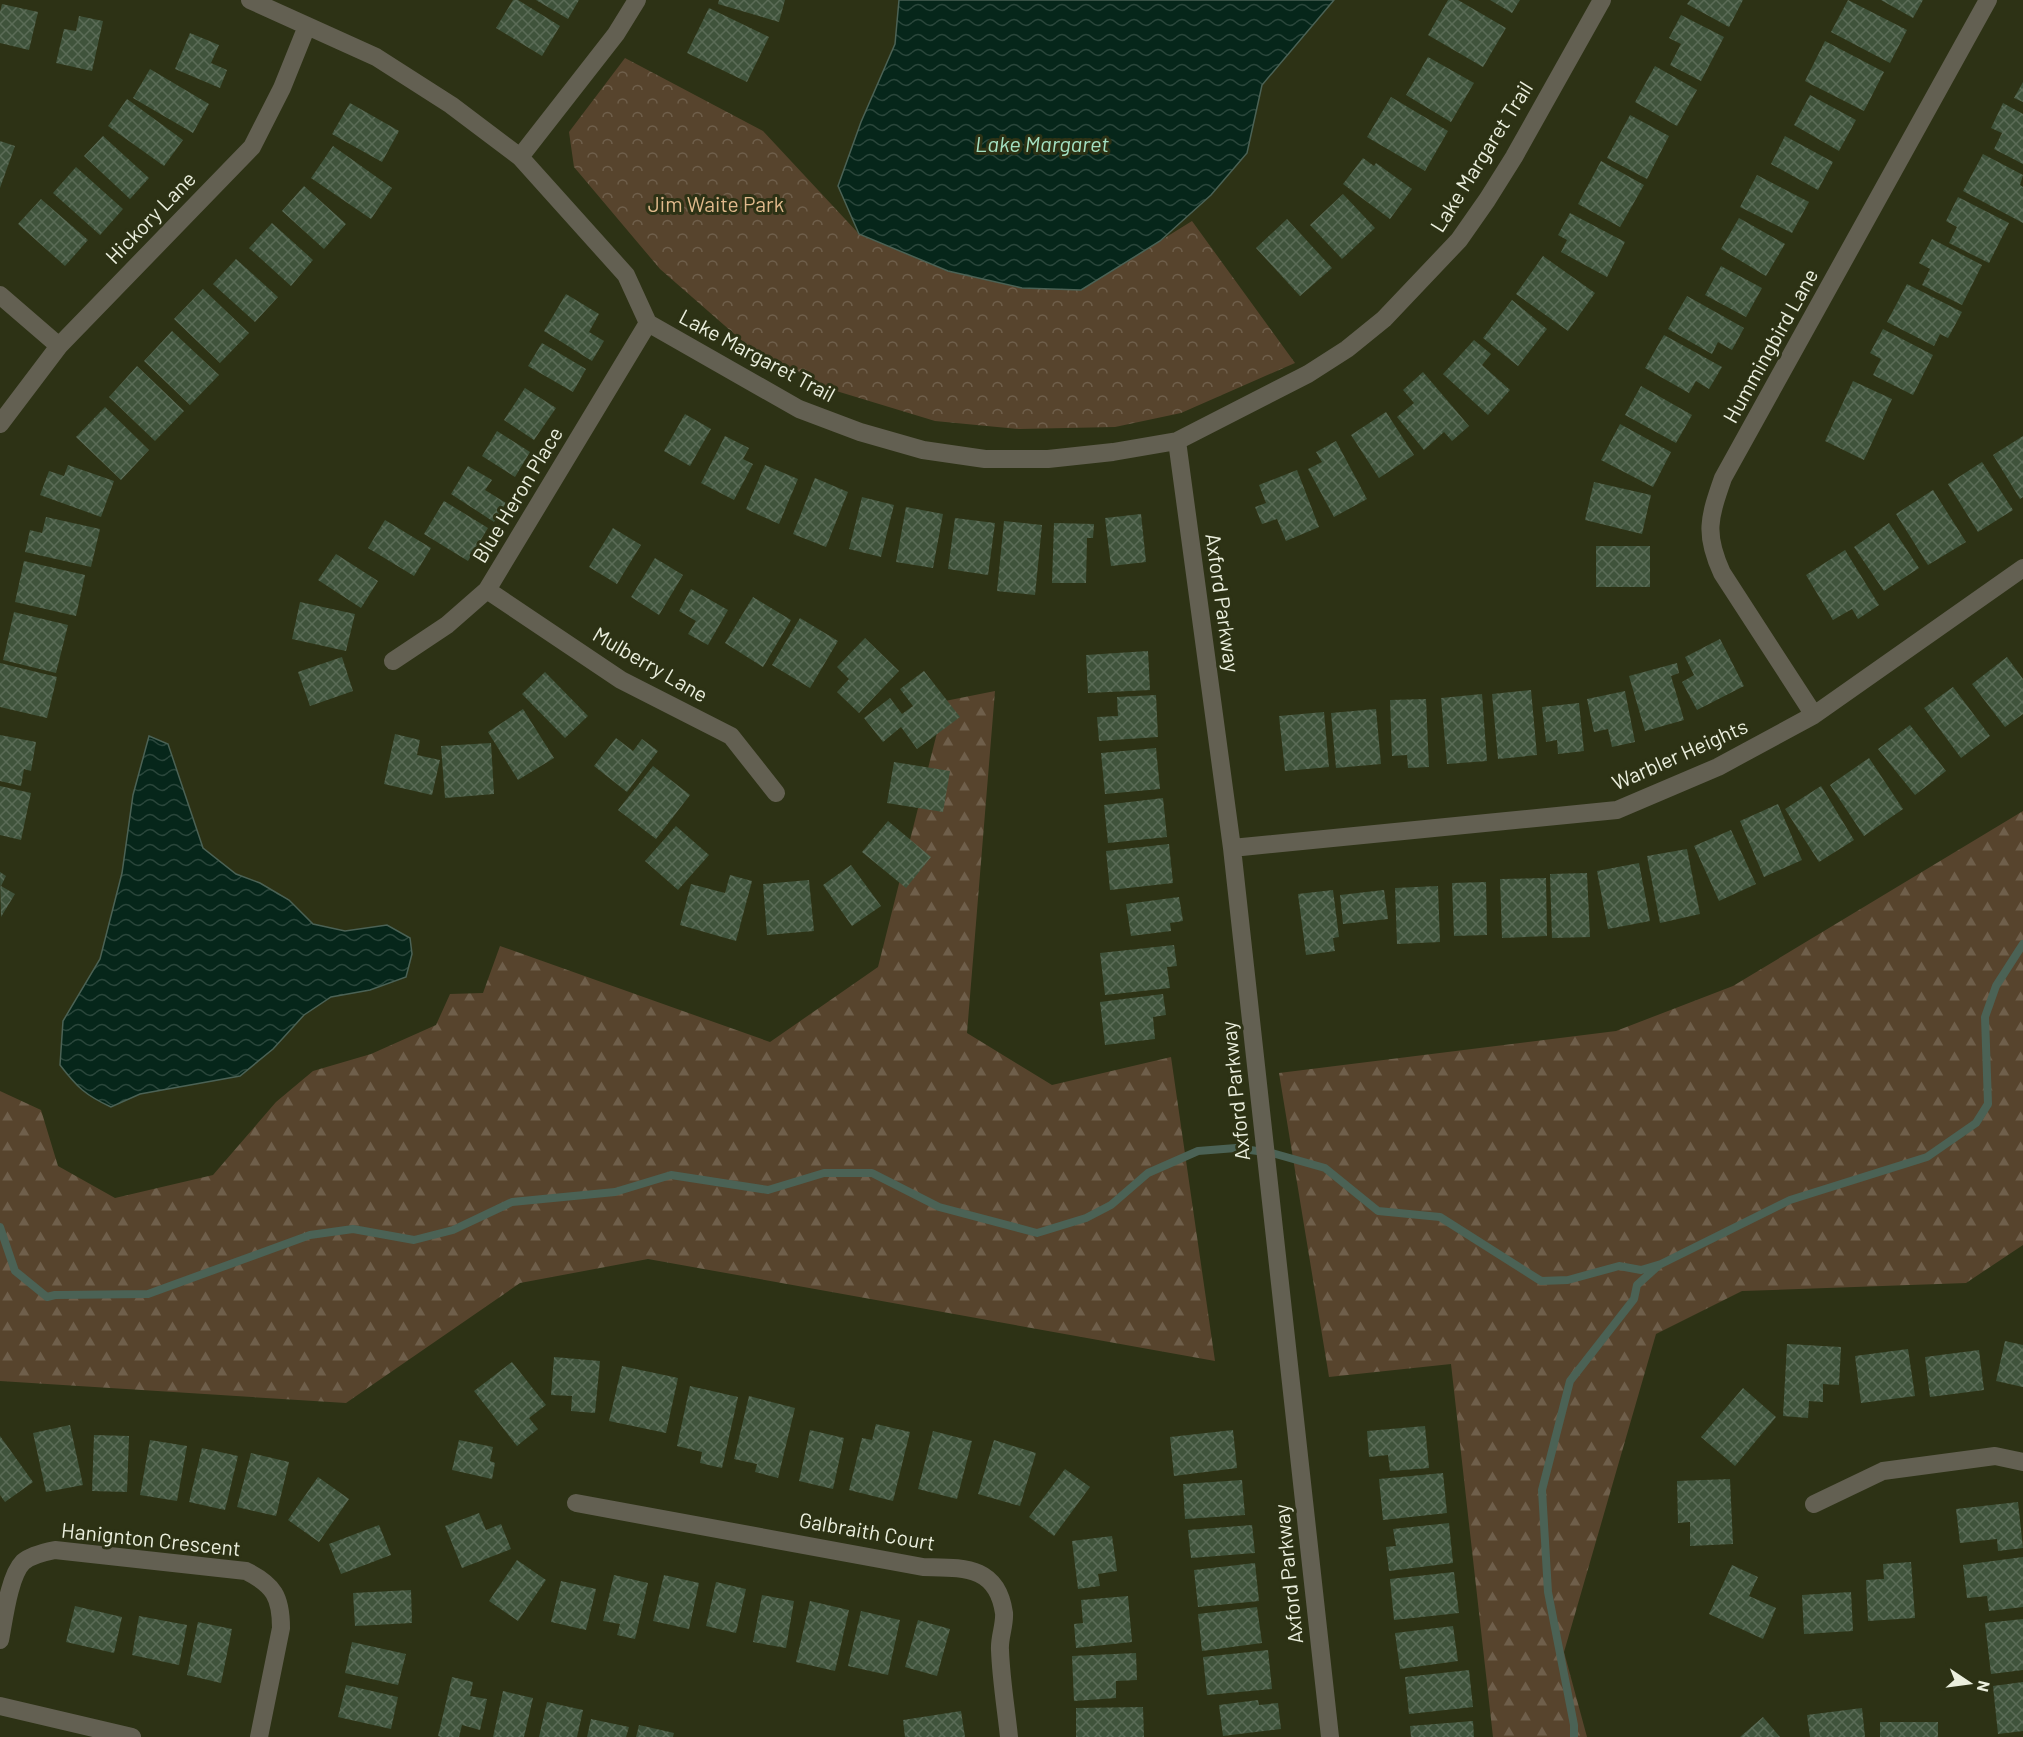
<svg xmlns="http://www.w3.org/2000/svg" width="2023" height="1737" font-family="Barlow,sans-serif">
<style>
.forest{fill:url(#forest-firs)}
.park{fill:url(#park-crowns)}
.water{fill:url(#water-waves);stroke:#4b6255;stroke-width:1.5}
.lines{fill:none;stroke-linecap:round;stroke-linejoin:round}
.stream{stroke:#4b6255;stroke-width:8}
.building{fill:url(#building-cross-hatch)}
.minor{stroke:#636052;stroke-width:18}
.labels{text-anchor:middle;stroke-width:6;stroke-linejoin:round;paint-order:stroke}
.street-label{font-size:21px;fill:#ebefde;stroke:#2d3215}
.park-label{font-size:21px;fill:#e0b98c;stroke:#2d3215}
.water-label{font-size:22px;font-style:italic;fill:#a4e1c3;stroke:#2d3215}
</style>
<defs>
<pattern id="forest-firs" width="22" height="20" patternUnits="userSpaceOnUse" patternTransform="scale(1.5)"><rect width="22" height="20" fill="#57442d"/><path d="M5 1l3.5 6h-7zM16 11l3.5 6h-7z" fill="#6f5f4b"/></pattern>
<pattern id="park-crowns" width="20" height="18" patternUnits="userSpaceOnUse" patternTransform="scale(1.5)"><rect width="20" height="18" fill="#57442d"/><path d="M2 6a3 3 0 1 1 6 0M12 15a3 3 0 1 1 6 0" fill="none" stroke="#6f5f4b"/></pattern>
<pattern id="water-waves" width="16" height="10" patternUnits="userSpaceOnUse" patternTransform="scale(1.5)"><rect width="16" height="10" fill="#06261a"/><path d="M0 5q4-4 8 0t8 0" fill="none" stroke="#2a463b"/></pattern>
<pattern id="building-cross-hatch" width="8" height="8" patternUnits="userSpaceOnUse" patternTransform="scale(1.5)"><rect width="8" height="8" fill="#3f533b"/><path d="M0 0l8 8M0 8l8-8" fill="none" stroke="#5b6c57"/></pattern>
</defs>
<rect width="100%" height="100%" fill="#2d3215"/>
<!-- forest -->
<path class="forest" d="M995,691l-28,342 85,52 119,-28 44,304 -567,-102 -128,24 -174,120 -346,-22v-290l41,19 17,56 57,32 98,-23 63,-73 37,-31 58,-17 65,-29 14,-31 33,-1 17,-47 270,96 108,-75 67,-266z
M2023,811v434l-57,38 -224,8 -86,43 -92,318 23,85h-94l-42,-373 -122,13 -50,-304 337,-42 117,-45z"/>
<!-- park -->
<path class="park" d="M625,58l138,73 96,103 222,56 111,-69 103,142 -114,50 -66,14 -96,2 -84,-8 -102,-31 -85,-44 -88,-77 -86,-102 -5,-35z"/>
<!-- water -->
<path class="water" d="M899,0h435l-72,85 -15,68 -36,42 -51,46 -79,49 -59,-2 -74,-17 -89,-37 -21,-48 23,-64 34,-78z
M149,736l19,8 35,104 33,26 24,9 29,17 24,24 32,7 42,-6 23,13 2,16 -6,23 -36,13 -39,7 -27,18 -31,34 -33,27 -100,18 -29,13c-26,-12 -34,-20 -51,-42l3,-44 37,-62 22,-86 11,-78z"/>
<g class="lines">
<!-- stream -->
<path class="stream" d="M0,1227l15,44 32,26 8,-2 93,-1 162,-59 43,-6 61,11 39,-10 59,-28 103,-10 56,-17 97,15 56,-17h48l67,34 98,26 49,-15 25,-13 37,-32 50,-22 38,-3 36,5 53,15 53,43 62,6 101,64 27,-1 51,-14 22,4 20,-6 129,-64 137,-43 49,-34 12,-19 -3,-87 11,-31 27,-42
M1574,1737v-12l-26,-133 -6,-102 28,-109 64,-82 3,-14 21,-19"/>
</g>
<!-- building -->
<path class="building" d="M513,0h5l42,26 -18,30 -46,-28z
M536,0h43l-11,19z
M719,0h66l-6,22 -61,-18z
M1448,0h10l48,28 -23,39 -55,-32z
M1490,0h30l-8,13z
M1690,0h53l-14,27 -42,-23z
M1848,0l59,30 -17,33 -59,-31z
M1881,0h42l-10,18z
M2,4l36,8 -9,38 -29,-7v-31z
M709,8l60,29 -22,45 -60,-29z
M1681,15l43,22 -23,44 -31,-16 11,-21 -12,-6z
M79,16l24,5 -11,50 -36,-8 8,-34 12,2z
M190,33l29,12 -8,18 16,7 -7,18 -45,-19z
M1825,41l59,31 -20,39 -59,-30z
M1428,57l46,26 -23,39 -45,-27z
M1655,66l42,24 -20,36 -42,-24z
M150,69l59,35 -16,29 -60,-35z
M2023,82v20l-9,-4z
M1810,95l46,25 -17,31 -45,-26z
M1391,97l57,34 -23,40 -58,-34z
M127,99l56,41 -19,26 -56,-40z
M350,103l49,28 -17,31 -50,-28z
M2003,103l20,11v50l-29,-15 8,-16 -11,-5z
M1630,115l39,21 -22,43 -40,-21z
M103,136l46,42 -19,21 -46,-43z
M1785,136l48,26 -15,28 -47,-26z
M0,141l15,5 -15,42z
M333,146l59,42 -21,31 -60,-41z
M1983,154l40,21 -3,10 3,2v36l-60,-32z
M1363,158l11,8 2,-3 36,26 -22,30 -47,-35z
M1601,161l43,24 -24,42 -42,-23z
M76,167l47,42 -23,26 -47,-42z
M1757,175l52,27 -17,31 -52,-26z
M304,186l42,38 -22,25 -42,-38z
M1343,194l32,34 -33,31 -32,-34z
M1958,197l51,26 -20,40 -40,-20 8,-16 -11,-6z
M41,199l47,41 -23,26 -47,-42z
M1570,213l55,29 -18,35 -46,-25 6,-12 -9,-5z
M1739,218l46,26 -19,32 -45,-27z
M1287,219l45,49 -32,28 -44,-48z
M272,223l41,37 -22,26 -42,-38z
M1932,239l50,26 -20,40 -40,-20 8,-16 -11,-6z
M1543,256l52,37 -27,38 -52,-37z
M236,259l42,38 -23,25 -42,-38z
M1721,266l41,22 -16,29 -41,-22z
M1907,284l55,28 -14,26 -8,-4 -6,12 -47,-24z
M203,289l46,44 -29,30 -46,-44z
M566,294l33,20 -10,18 15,9 -12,20 -48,-30z
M1687,296l57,32 -12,22 -14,-8 -6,12 -44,-25z
M1512,300l35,29 -29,37 -35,-28z
M1883,329l50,26 -20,40 -40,-20 8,-16 -11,-6z
M172,331l47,44 -29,30 -46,-44z
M1664,335l58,32 -13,22 -13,-8 -7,12 -44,-25z
M1474,340l17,14 -9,11 28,25 -22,25 -45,-41z
M542,343l44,26 -13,23 -45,-26z
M137,366l47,45 -29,30 -46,-44z
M1423,372l46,54 -17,15 -8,-9 -20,18 -27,-33 17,-14 -11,-13z
M1853,381l39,18 -28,61 -39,-19z
M1641,386l51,29 -16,28 -51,-28z
M525,388l31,20 -22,32 -30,-20z
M105,407l44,43 -28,30 -45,-43z
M1386,412l28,43 -35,23 -28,-43z
M685,414l26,15 -21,37 -26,-15z
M1620,424l51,28 -18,35 -52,-27z
M497,431l33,21 -15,25 -33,-21z
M725,436l24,12 -6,11 10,5 -19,36 -33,-17z
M2023,436v61l-3,2 -27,-44z
M1336,441l31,58 -33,18 -26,-48 14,-7 -6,-10z
M1982,462l31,48 -35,22 -30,-48z
M68,465l46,16 -13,36 -61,-22 9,-24 15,5z
M765,465l33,14 -19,45 -33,-15z
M468,466l24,14 -7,10 21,13 -12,19 -43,-28z
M1297,470l22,57 -33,14 -9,-22 -15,5 -7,-17 11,-4 -7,-18z
M815,478l33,14 -22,55 -33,-13z
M1594,482l57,13 -9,39 -57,-14z
M1933,490l33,52 -38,23 -32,-51z
M862,497l32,8 -13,52 -32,-8z
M444,501l44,27 -20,33 -44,-27z
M906,507l37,7 -10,54 -37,-6z
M1141,514l5,48 -35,4 -6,-48z
M46,517l54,12 -9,38 -66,-15 5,-22 12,3z
M955,518l40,5 -7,52 -40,-6z
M385,520l46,28 -17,28 -46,-28z
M1004,521l38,4 -7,70 -38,-4z
M1054,523l40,1 -1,14h-6l-1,45h-34z
M1889,523l30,45 -35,23 -30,-44z
M613,528l28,17 -24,39 -28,-17z
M1596,546h54v41h-54z
M1845,550l34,55 -21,14 -6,-10 -19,11 -27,-45z
M336,554l42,27 -17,27 -43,-28z
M655,558l28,17 -24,40 -28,-18z
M24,561l61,14 -9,41 -61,-14z
M691,589l37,21 -20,35 -20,-11 8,-13 -17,-10z
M753,597l38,23 -28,47 -38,-24z
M300,602l55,12 -9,37 -54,-12z
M14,612l54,13 -12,48 -53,-13z
M800,618l38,23 -28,47 -38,-23z
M865,638l34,33 -40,42 -22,-21 12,-13 -12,-12z
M1720,639l24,47 -47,24 -15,-28 12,-7 -9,-18z
M1148,651l2,39 -62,3 -2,-38z
M342,657l11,34 -43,15 -12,-34z
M2007,657l16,22v35l-18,13 -33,-43z
M0,663l57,14 -10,41 -47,-11z
M1677,663l2,10 -8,3 13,44 -39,11 -16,-55z
M924,671l36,46 -43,32 -16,-22 -18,15 -19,-24 26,-20 12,16 11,-8 -13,-17z
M545,672l43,44 -23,22 -43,-44z
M1953,687l37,49 -29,22 -37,-50z
M1531,690l6,65 -39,4 -6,-65z
M1625,691l10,51 -23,5 -4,-18 -14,3 -7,-33z
M1482,694l5,67 -40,3 -6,-66z
M1156,695l2,42 -59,4 -2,-24 21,-1 -1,-19z
M1426,699l3,68 -21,1 -1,-13 -15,1 -2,-56z
M1579,703l5,48 -26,3 -1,-14 -11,2 -4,-35z
M523,709l31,49 -36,22 -30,-48z
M1376,709l5,55 -45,4 -5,-55z
M1324,712l5,55 -44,4 -6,-55z
M1910,725l36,46 -31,24 -37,-46z
M395,734l25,6 -3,15 23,5 -8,35 -48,-11z
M0,735l36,7 -5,29 -7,-2 -3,17 -21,-5z
M616,738l17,13 9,-12 16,12 -31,41 -33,-26z
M491,743l3,51 -49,4 -4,-52z
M1156,748l4,41 -55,5 -4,-41z
M1869,758l34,51 -39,27 -34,-51z
M894,762l56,9 -7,41 -56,-9z
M653,766l37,29 -34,44 -38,-29z
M0,786l31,7 -10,47 -21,-5z
M1821,786l33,54 -35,22 -34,-53z
M1163,798l4,39 -59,6 -4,-38z
M1778,804l24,56 -38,17 -24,-56z
M888,821l43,36 -25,31 -44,-36z
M676,826l33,29 -31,35 -33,-29z
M1731,830l25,54 -37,17 -25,-55z
M1169,844l4,39 -63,7 -4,-39z
M1687,849l13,65 -40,9 -13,-67z
M1639,863l11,58 -42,8 -11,-58z
M851,865l30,41 -29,20 -29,-41z
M0,872l6,4 -5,10 14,8 -14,23z
M1587,873l3,64 -38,1 -2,-64z
M730,875l22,6 -16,60 -56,-16 11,-41 34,9z
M1546,878l1,58 -45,2 -2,-59z
M809,880l5,51 -47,4 -4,-51z
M1486,882l1,53 -33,1 -2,-53z
M1438,886l2,56 -43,2 -2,-56z
M1333,890l6,47 -6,1 2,13 -29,4 -8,-61z
M1384,890l4,29 -45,5 -3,-29z
M1179,897l4,24 -13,2 1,8 -40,5 -5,-32z
M1174,945l3,21 -10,1 3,21 -65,7 -5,-42z
M1163,994l3,21 -13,2 2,22 -50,6 -5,-43z
M2005,1341l18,4v42l-27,-6z
M1787,1344l54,3 -2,38 -16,-1v18l-14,-1 -1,17 -25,-2z
M1908,1349l7,47 -54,7 -6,-47z
M1979,1350l5,40 -54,7 -5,-40z
M554,1357l46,4 -5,52 -24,-2 1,-15 -21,-1z
M512,1362l34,43 -17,13 9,11 -21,17 -43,-55z
M622,1366l56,12 -12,55 -57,-12z
M690,1386l48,11 -16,71 -22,-5 2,-11 -25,-6z
M1743,1388l33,29 -41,49 -34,-29z
M749,1396l46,12 -17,70 -23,-6 2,-8 -23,-5z
M876,1424l34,8 -17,69 -44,-11 13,-52 10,2z
M70,1425l13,60 -37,7 -13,-59z
M1425,1426l4,42 -39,3 -2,-16 -19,2 -2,-26z
M810,1430l34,8 -11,51 -34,-8z
M1233,1430l4,38 -63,8 -4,-39z
M933,1431l39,10 -15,58 -39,-10z
M94,1435l35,1 -2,56 -35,-1z
M0,1436l33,46 -28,20 -5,-7z
M150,1440l37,6 -10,55 -37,-6z
M459,1440l34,7 -3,14 5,2 -3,16 -40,-9z
M994,1440l42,13 -16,53 -42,-12z
M202,1448l36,8 -13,54 -36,-8z
M251,1453l38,9 -13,54 -39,-9z
M1065,1469l25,18 -36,49 -25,-19z
M1443,1473l4,40 -64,7 -4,-41z
M318,1477l31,22 -30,43 -31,-22z
M1730,1479l3,65 -43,2v-24l-12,1 -1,-42z
M1242,1480l3,35 -60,4 -2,-35z
M2018,1502l5,46 -25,3 -1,-12 -37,4 -4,-34z
M479,1513l7,17 15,-6 10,25 -49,19 -17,-42z
M1449,1523l4,40 -64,8 -3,-24 10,-1 -3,-17z
M379,1525l12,30 -50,19 -12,-30z
M1252,1525l3,28 -64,5 -3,-28z
M1112,1536l5,35 -19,3 2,12 -22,3 -6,-48z
M2023,1557v50l-34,4 -2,-15 -20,2 -4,-33z
M517,1560l29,20 -28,41 -29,-20z
M1911,1562l4,56 -47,3 -2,-41 18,-1 -1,-15z
M1255,1563l4,38 -61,6 -4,-37z
M1732,1565l26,12 -9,19 27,12 -13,31 -54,-25z
M1454,1572l5,41 -65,7 -4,-41z
M614,1575l34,8 -13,56 -18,-4 3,-11 -17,-3z
M664,1575l35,8 -10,46 -36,-8z
M561,1581l35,8 -10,41 -35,-8z
M716,1582l30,7 -10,44 -30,-7z
M411,1590l1,33 -57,3 -2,-33z
M1851,1592l2,39 -49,3 -2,-39z
M762,1595l32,6 -8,47 -33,-6z
M1128,1596l4,46 -56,6 -2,-24 9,-1 -2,-23z
M810,1601l39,9 -14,61 -39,-9z
M75,1606l47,11 -8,36 -48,-11z
M1257,1607l5,36 -60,8 -4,-37z
M861,1611l39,9 -12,55 -40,-9z
M139,1616l48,9 -8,40 -47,-10z
M2023,1619v51l-32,4 -6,-51z
M918,1620l32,9 -13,47 -32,-9z
M198,1622l34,7 -11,54 -34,-8z
M1453,1626l5,35 -58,8 -5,-36z
M352,1642l54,12 -8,31 -53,-12z
M1268,1650l4,39 -65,6 -4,-38z
M1136,1653l1,27 -21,1v17l-42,3 -2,-45z
M1469,1670l4,37 -64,7 -4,-37z
M452,1677l21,5 -3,14 17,3 -7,31 -18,-5 -3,12h-18l-3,-1z
M2023,1682v49l-25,3 -5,-48z
M346,1685l52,12 -7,32 -53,-12z
M503,1691l30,7 -9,39h-31z
M1258,1700l1,5 19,-2 3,26 -58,7 -4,-31z
M547,1702l36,8 -6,27h-38z
M1143,1707l1,30h-68v-29z
M1862,1708l3,29h-55l-3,-22z
M961,1711l4,26h-60l-2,-17z
M1763,1717l17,20h-40z
M591,1719l38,8 -3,10h-39z
M1473,1721l1,16h-63l-1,-11z
M1880,1722h58v15h-58z
M639,1725l35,8 -1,4h-37z"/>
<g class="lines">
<!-- minor -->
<path class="minor" d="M250,0l126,57 75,48 69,52 106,118 22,48 151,86 61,23 63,18 62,9h63l65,-7 64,-11 131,-67 39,-25 37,-30 75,-79 28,-40 27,-43 88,-157
M520,157l96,-123 21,-34
M0,295l59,51
M0,424l59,-78 193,-199 30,-59 25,-62
M1177,441l55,407 98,889
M487,590l134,90 110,56 45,57
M393,661l54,-36 40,-35 161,-267
M1814,715l-92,-142c-18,-39 -13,-55 1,-95l265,-478
M1232,848l385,-38 101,-43 96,-52 209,-147
M576,1503l347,64c38,1 74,-3 81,46 1,12 -5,25 -4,37 1,29 6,58 9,87
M1814,1504l69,-33 112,-15 28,6
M0,1640c4,-20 9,-64 23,-78 8,-7 22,-10 32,-12l191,21c28,14 35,26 35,57l-22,109
M0,1706l132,31"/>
</g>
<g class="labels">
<!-- street labels -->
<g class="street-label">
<text transform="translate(1482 157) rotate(-58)" y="7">Lake Margaret Trail</text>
<text transform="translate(151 218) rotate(-46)" y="7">Hickory Lane</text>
<text transform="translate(1771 346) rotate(-61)" y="7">Hummingbird Lane</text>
<text transform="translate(757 356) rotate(28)" y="7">Lake Margaret Trail</text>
<text transform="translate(518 495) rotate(-59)" y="7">Blue Heron Place</text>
<text transform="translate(1222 603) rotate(82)" y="7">Axford Parkway</text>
<text transform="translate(650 665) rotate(30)" y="7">Mulberry Lane</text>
<text transform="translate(1680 755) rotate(-24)" y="7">Warbler Heights</text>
<text transform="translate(1236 1091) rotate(-96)" y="7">Axford Parkway</text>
<text transform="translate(867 1532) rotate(10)" y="7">Galbraith Court</text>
<text transform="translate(151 1540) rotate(6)" y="7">Hanignton Crescent</text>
<text transform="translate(1289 1574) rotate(-96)" y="7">Axford Parkway</text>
</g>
<!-- park labels -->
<g class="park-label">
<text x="716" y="212">Jim Waite Park</text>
</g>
<!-- water labels -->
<g class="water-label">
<text x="1042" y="152">Lake Margaret</text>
</g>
</g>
<!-- north arrow -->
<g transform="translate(1969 1683) rotate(103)" stroke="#2d3215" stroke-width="4.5" paint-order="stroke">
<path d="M0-4.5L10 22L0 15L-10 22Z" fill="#ebefde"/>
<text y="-9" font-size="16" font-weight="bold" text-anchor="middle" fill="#ebefde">N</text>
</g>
</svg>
